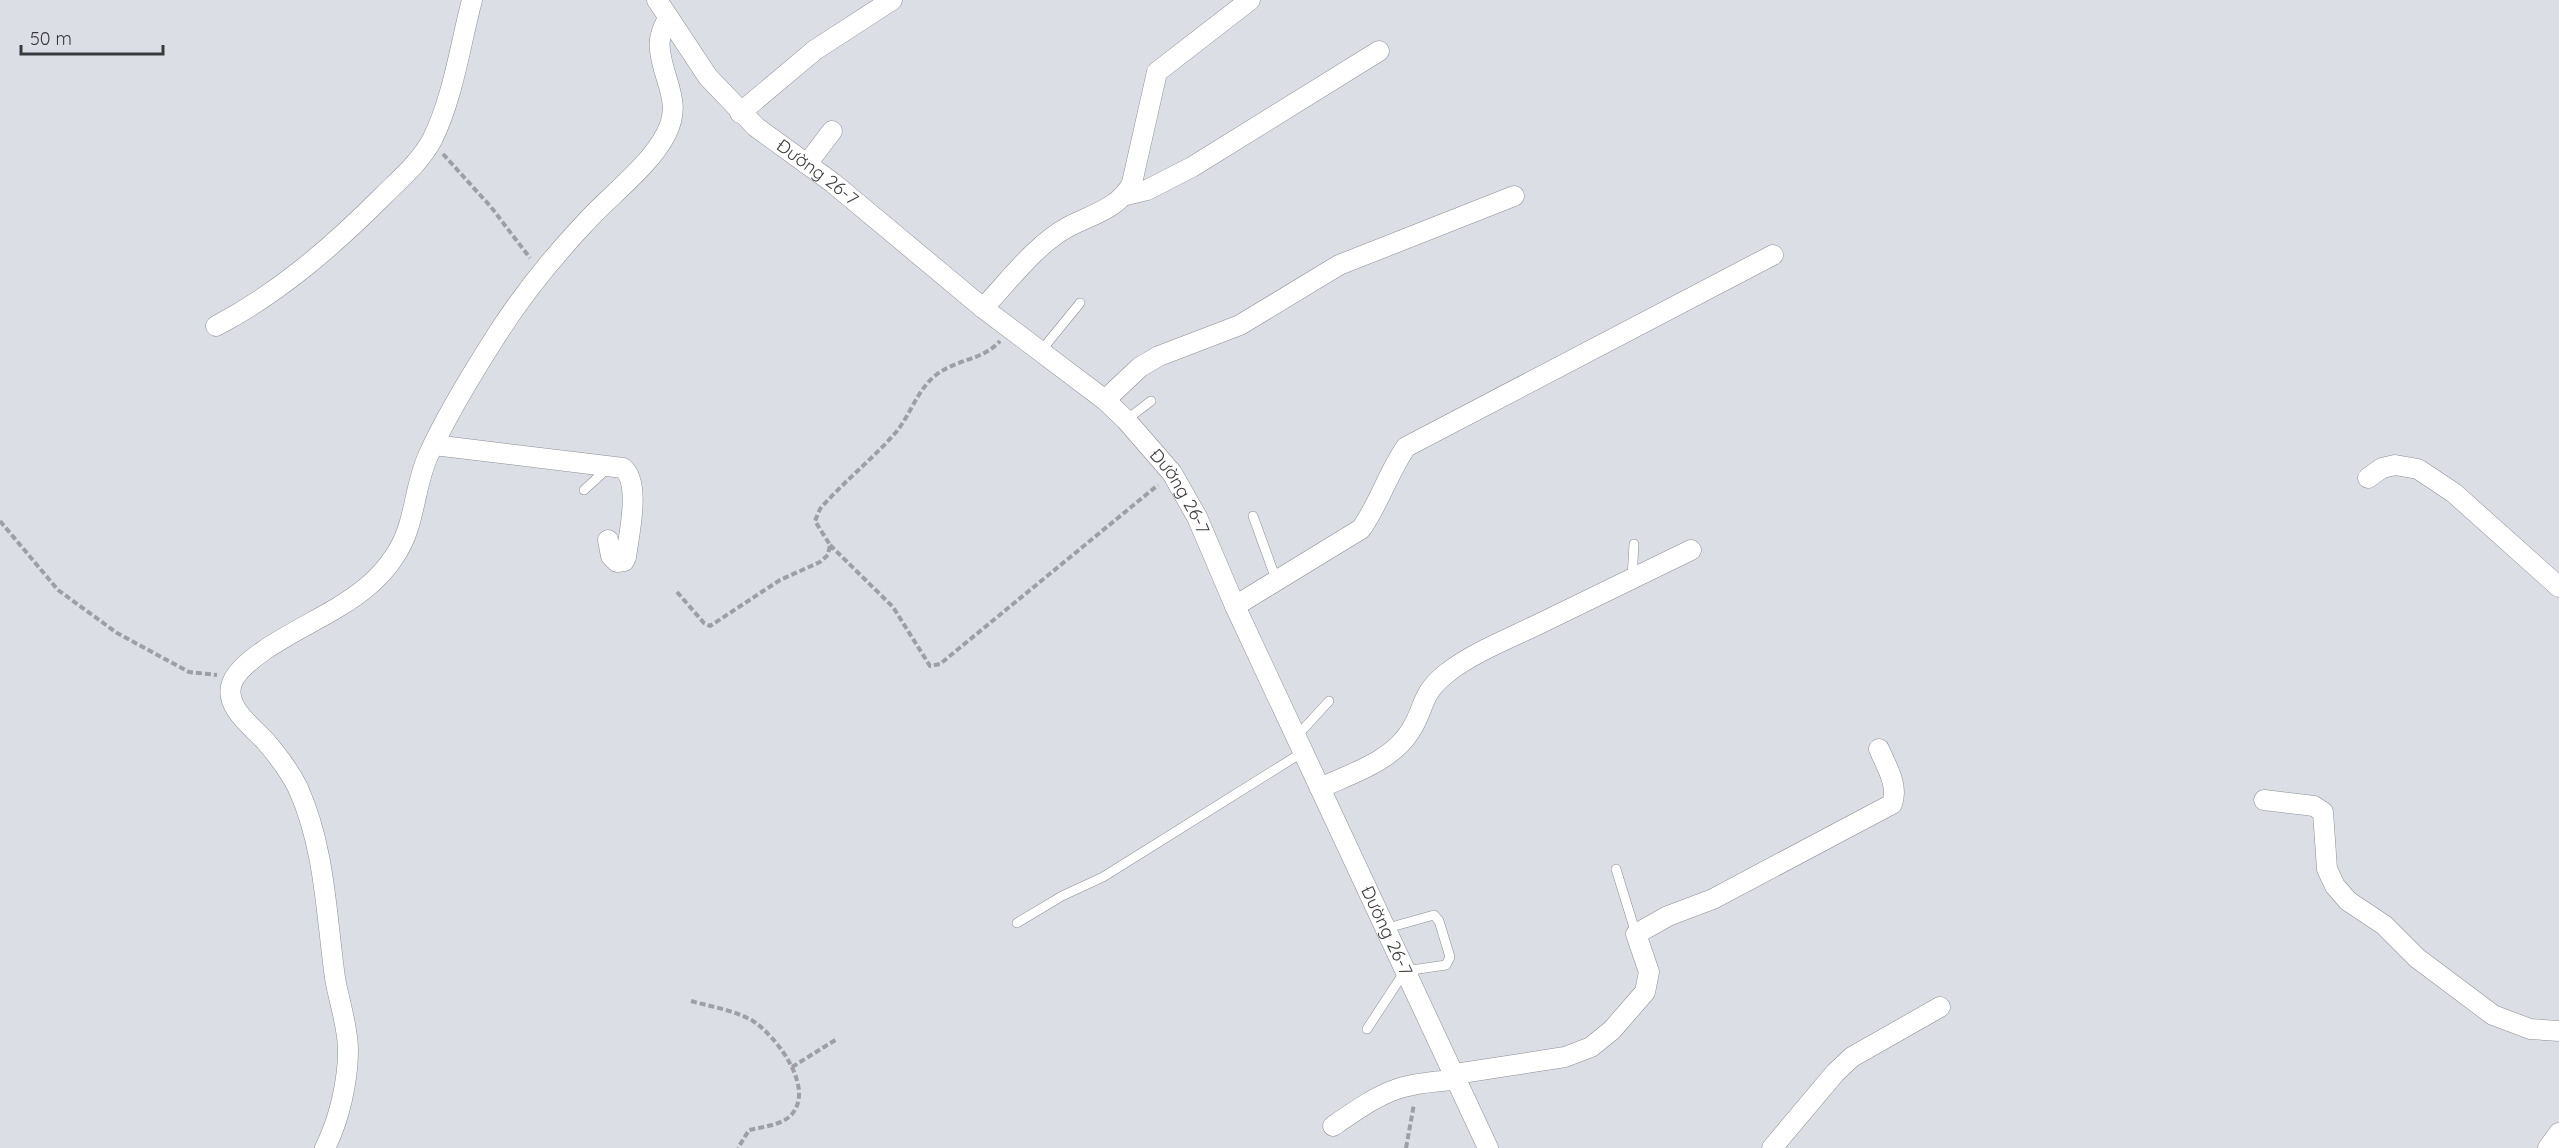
<svg xmlns="http://www.w3.org/2000/svg" width="2559" height="1148" font-family="Quicksand,sans-serif">
<style>
.lines{fill:none;stroke-linecap:round;stroke-linejoin:round}
.lane-casing{stroke:#8c8e95;stroke-width:10}
.street-casing{stroke:#8c8e95;stroke-width:21}
.path{stroke:#9d9fa5;stroke-width:4;stroke-dasharray:6 3;stroke-linecap:butt}
.lane{stroke:#fff;stroke-width:9}
.street{stroke:#fff;stroke-width:20}
.labels{text-anchor:middle;stroke-width:5;stroke-linejoin:round;paint-order:stroke}
.street-label{font-size:18px;fill:#393a3d;stroke:#dbdee5}
</style>
<rect width="100%" height="100%" fill="#dbdee5"/>
<g class="lines">
<defs>
<path id="lane" d="M1040,352l40,-49
M1126,420l25,-19
M584,490l24,-22
M1253,516l24,66
M1632,579l2,-35
M1297,736l32,-35
M1616,869l20,65
M1017,923l45,-27 41,-19 200,-125
M1367,1029l38,-58 41,-6 4,-8 -11,-36 -5,-6 -50,14"/>
<g id="street">
<path id="s1" d="M657,0l51,77 48,50 77,56 150,125 122,92 21,20 46,53 25,44 38,89 253,542"/>
<path d="M740,113l75,-63 77,-50"/>
<path d="M807,164l25,-33"/>
<path d="M1126,195l21,-5 45,-23 187,-116"/>
<path d="M983,308c26,-27 52,-63 85,-81 23,-12 52,-19 64,-44l25,-111 93,-72"/>
<path d="M216,326c63,-33 117,-80 168,-131 17,-17 36,-33 48,-55 21,-42 28,-94 40,-140"/>
<path d="M1105,400l35,-33 19,-11 81,-31 99,-60 175,-69"/>
<path d="M434,445l189,23c18,15 6,66 3,89l-2,4 -7,1 -6,-6 -3,-16"/>
<path d="M2368,478l14,-10 13,-3 23,4 36,24 105,94"/>
<path d="M1235,606l126,-77c18,-25 27,-56 45,-82l367,-192"/>
<path d="M1320,788c30,-14 73,-27 91,-58 15,-24 9,-36 36,-57 27,-21 61,-34 92,-49 51,-25 101,-49 152,-74"/>
<path d="M2264,800l50,6 9,6 4,57 8,17 13,15 36,24 33,33 76,57 37,14 29,2"/>
<path d="M1455,1074l110,-17 26,-10 21,-17 33,-38 4,-20 -13,-38 32,-18 45,-17 179,-95c7,-19 -6,-38 -13,-55"/>
<path d="M1333,1126c50,-34 62,-43 124,-46"/>
<path d="M325,1148c14,-28 23,-66 23,-98 0,-24 -9,-48 -13,-72 -9,-65 -10,-130 -37,-190 -8,-16 -19,-31 -31,-45 -13,-15 -44,-36 -35,-60 11,-29 82,-60 108,-77 20,-12 41,-29 54,-49 22,-31 19,-68 34,-101 19,-42 45,-84 70,-123 25,-39 55,-76 87,-110 24,-27 65,-57 81,-89 17,-32 -3,-53 -6,-84 -2,-12 3,-22 8,-32"/>
<path d="M1772,1148l63,-75 17,-16 88,-50"/>
<path d="M2548,1148l11,-15"/>
</g>
</defs>
<!-- lane casing -->
<use href="#lane" class="lane-casing"/>
<!-- street casing -->
<use href="#street" class="street-casing"/>
<!-- path -->
<path class="path" d="M443,154l48,53 39,51
M0,521l58,69 59,43 72,39 28,3
M830,545l63,62 37,59 10,-2 218,-179
M677,592l27,31 6,3 70,-46 40,-18 8,-7 2,-10 -15,-24 5,-12c24,-28 53,-50 77,-78 14,-18 21,-42 39,-56 20,-16 46,-14 64,-34
M691,1001c21,6 43,9 62,20 23,15 62,66 39,93 -9,11 -30,13 -43,16l-11,18
M792,1067l45,-28
M1406,1148l8,-44"/>
<!-- lane -->
<use href="#lane" class="lane"/>
<!-- street -->
<use href="#street" class="street"/>
</g>
<g class="labels">
<!-- street labels -->
<g class="street-label">
<text dy="6" stroke="none"><textPath href="#s1" startOffset="238">Đường 26-7</textPath></text>
<text dy="6" stroke="none"><textPath href="#s1" startOffset="724">Đường 26-7</textPath></text>
<text dy="6" stroke="none"><textPath href="#s1" startOffset="1210">Đường 26-7</textPath></text>
</g>
</g>
<!-- scale -->
<path d="M21 45v9h142v-9" fill="none" stroke="#393a3d" stroke-width="3"/>
<text x="30" y="45" font-size="18" fill="#393a3d" stroke="#dbdee5" stroke-width="4.5" paint-order="stroke">50 m</text>
</svg>
